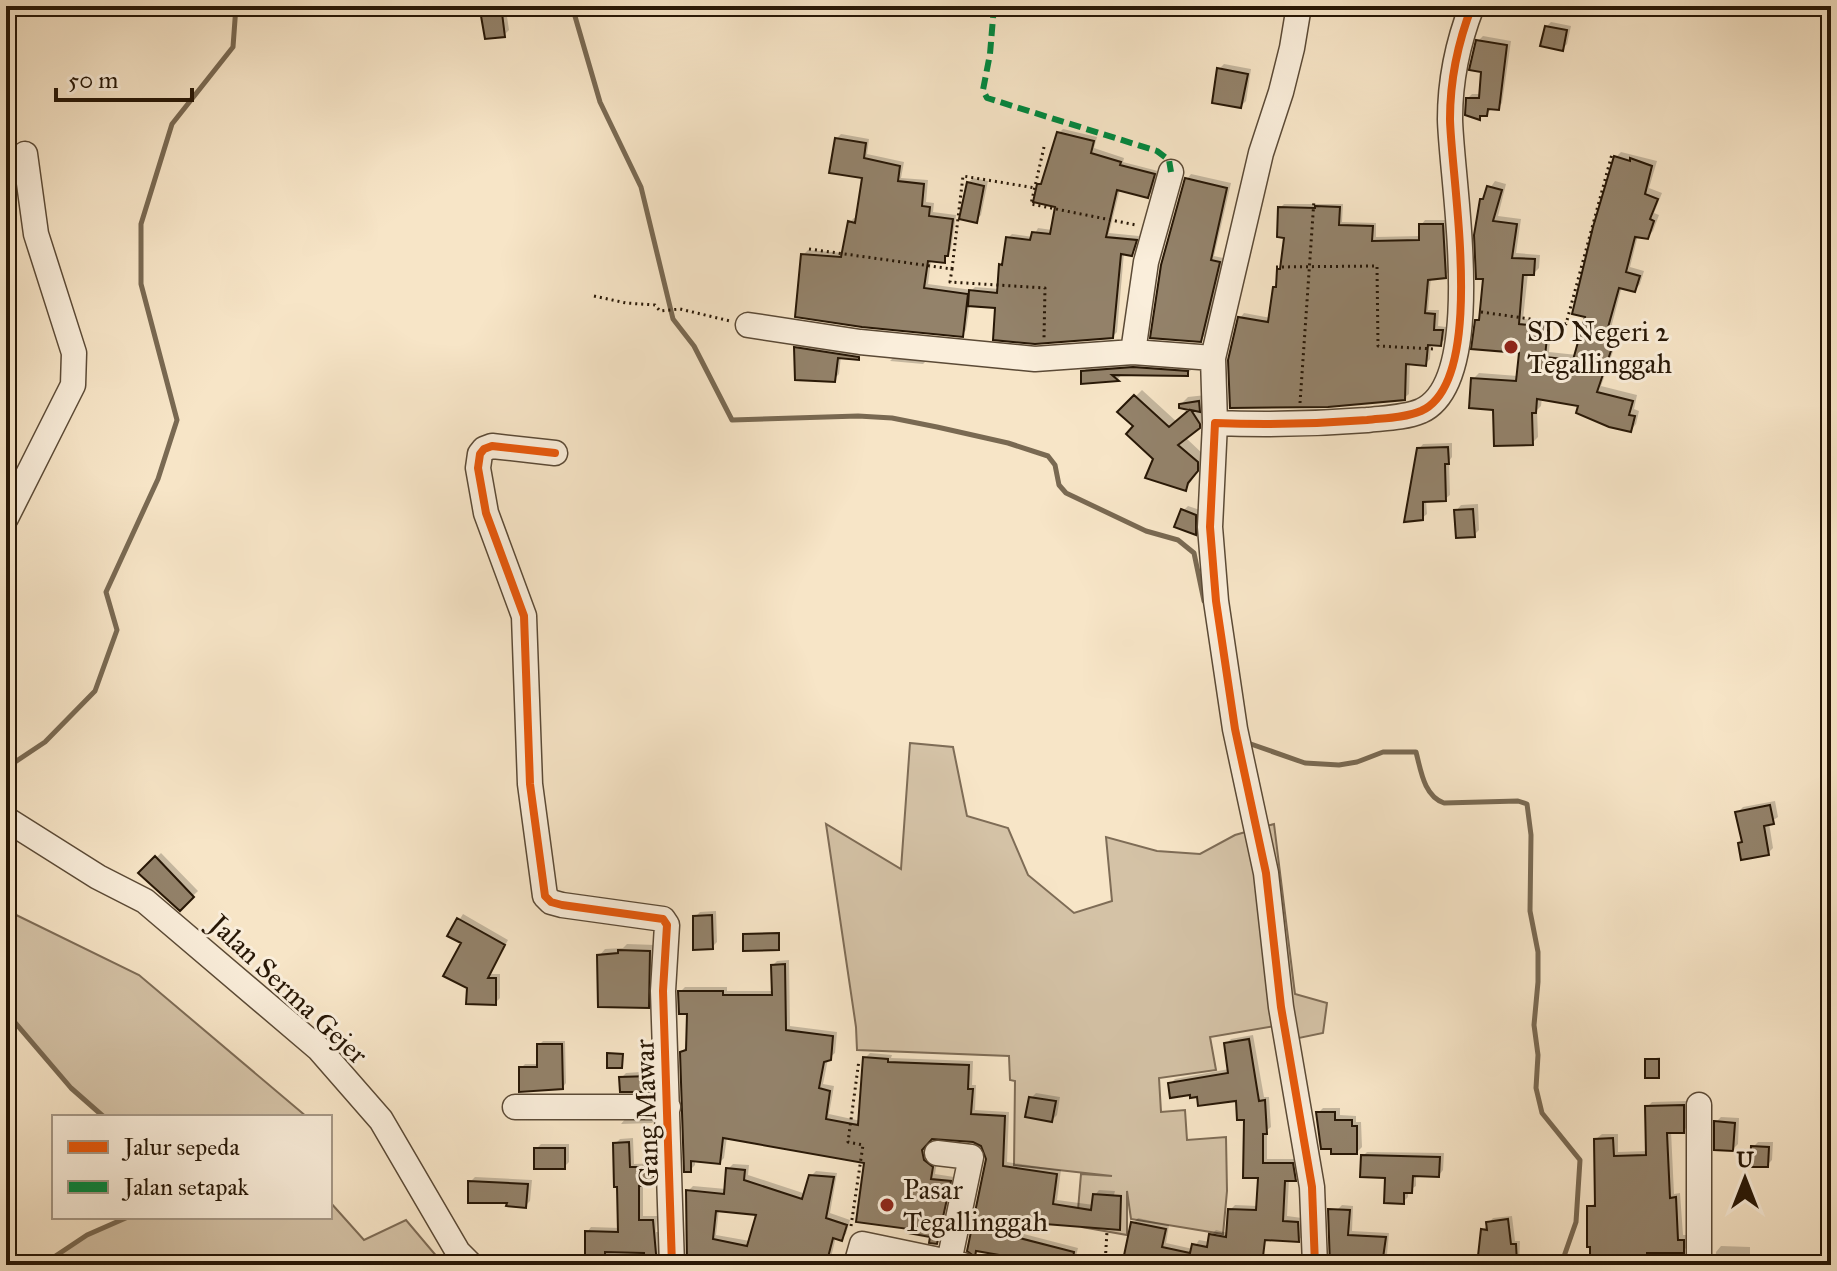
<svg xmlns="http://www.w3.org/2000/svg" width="1837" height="1271" font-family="'IM FELL Great Primer',serif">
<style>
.green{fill:#d4c2a6;stroke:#7e6c56;stroke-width:2}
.shadow{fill:#0003;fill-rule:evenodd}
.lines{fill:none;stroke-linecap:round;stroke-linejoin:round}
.stream{stroke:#796952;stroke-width:5}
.building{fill:#93826a;stroke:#271706;stroke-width:2;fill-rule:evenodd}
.minor-casing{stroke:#5b4a36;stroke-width:27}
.path{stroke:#271706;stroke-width:3;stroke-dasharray:2 4;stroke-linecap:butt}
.minor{stroke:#faeedb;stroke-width:24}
.quiet{stroke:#00873e;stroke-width:6;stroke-dasharray:12 6;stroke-linecap:butt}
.cycleway-casing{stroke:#faeedb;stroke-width:13}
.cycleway{stroke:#e8590c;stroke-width:8}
.poi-dot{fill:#8f2418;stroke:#faeedb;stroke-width:3}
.labels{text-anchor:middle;stroke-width:6;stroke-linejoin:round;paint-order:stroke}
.poi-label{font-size:28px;fill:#271706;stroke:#faeedb;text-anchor:start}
.street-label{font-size:28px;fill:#271706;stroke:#faeedb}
</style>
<rect width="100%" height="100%" fill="#f7e5c7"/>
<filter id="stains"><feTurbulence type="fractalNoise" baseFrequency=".0025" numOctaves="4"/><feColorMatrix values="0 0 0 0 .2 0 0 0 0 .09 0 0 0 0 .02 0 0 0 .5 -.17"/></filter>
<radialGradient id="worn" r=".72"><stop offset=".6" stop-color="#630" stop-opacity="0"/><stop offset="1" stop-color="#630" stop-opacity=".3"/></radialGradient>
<!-- green -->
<path class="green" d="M910,743l43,4 14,69 41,12 20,47 46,38 38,-12 -6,-64 51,14 43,3 35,-19 39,-11 21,170 32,9 -4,30 -24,5 -12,-14 -77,13 6,33 -57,8 2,34 24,-2 2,30 39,-3 1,54 -4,43 -92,-15 -4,-28v44l-45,-8 -5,-5 4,-48 31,2 -98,-11 1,-84 -5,-1 -1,-24 -152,-6 -1,-23 -30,-203 75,45z
M6,910l133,65 168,142h-203l-33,-29 -65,-76z
M330,1202l34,38 42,-20 38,45h-402l45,-30 41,-18h202z"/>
<!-- shadow -->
<path class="shadow" d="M506,10l3,20 -5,5 -20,-18 5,-5z
M1551,22l20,4 -4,18 -5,5 -16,-22z
M1483,36l28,5 -9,62 -4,5 -6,-1 -5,7 -8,3 -11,-19 4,-4h9l3,-24 -6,-29z
M1224,64l27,5 -5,32 -5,5 -22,-37z
M1063,129l34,8 -3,11 30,10 -1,4 35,9 -6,21 -4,4 -28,-7 -11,44 30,3 -3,13 -5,5 -7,-1 -7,79 -4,4 -116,-29 -27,-3 -4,26 -4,5 -159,-80 5,-5 36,3 6,-31 4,-4h3l8,-42 -29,-37 5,-5 28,5 -2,15 37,8 -3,16 27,2 -2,22 8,1 -1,9 23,3 -5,34 -7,12 -13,-1 -3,24 44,6 3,-3 24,2 2,-24 4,-3 3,-24 4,-4 21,3 5,-9 14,2 5,-25 -18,-20 4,-5 16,-47z
M1621,152l36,9 -8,27 13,5 -8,20 5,2 -6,16 -6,6 -9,-2 -8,32 14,4 -4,13 -5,6 -13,-4 -10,38 1,8 6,2 -18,52 36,9 -3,14 5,2 -3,13 -5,6 -50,-25 -39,-8 -1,9 -4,4 1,27 -6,6 -37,-35 -22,-29 6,-6 39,3 3,-24 -44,-31 4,-5 4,-39 -3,-77 13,-19 11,3 -8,32 23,3 -5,34 24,2 -1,13 -5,5h-6l-5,46 29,3 -3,30 28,3 11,-39 28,-159z
M1191,174l40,9 -17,73 9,2 -18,77 -4,5 -14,-161z
M973,178l15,3 -7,34 -5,5 -8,-37z
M1284,204h59l-1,18 34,1v14l45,-1v-11l4,-5h22l2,51 -4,5 -14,1 -3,33h11l-1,16 8,1 -1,12 -5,5 -9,-1 -1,16 -5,5 -15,-2 -1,32 -5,4 -164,-80 4,-5 27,5 3,-30 4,-4 4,-17 4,-31 -6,-28z
M801,343l62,10 -5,5 -17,-2 -2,18 -5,5 -38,-31z
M895,356l33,3 -5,5 -33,-3z
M1142,360l53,6 -8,8 -64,-1 -5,6 -35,2v-9l8,-8z
M1142,390l35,32 15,-14 -11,-4 7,-7 18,-2v7l-5,6 5,11 -21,18 19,18v7l-18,27 -31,-31 -19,-32 -16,-14z
M1452,443v14l-3,4 1,34 -5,4 -19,1 1,14 -5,4 -3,-69 4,-5z
M1478,504l1,26 -5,5 -18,-24 5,-6z
M1188,506l12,4v18l-5,5 -12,-22z
M1775,801l3,16 -9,6 4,25 -5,5 -28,-10 3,-3 -5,-28 5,-5z
M161,853l37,38 -18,17 -39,-35z
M716,911l1,31 -5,5 -17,-30 5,-5z
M463,914l45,26 -18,34h10v24l-5,5 -26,-16 -5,-45 -14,-7z
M780,932l-2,16 -33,-13 2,-2z
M627,944l29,1 -2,55 -6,6 -49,-50 6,-7 18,-1z
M789,960l1,66 47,6 -2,21 -7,6 -5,25 11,2 -5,28 32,7 4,-63 5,-5 22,2 -1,3 82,3 -1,24h4l-1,25 34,2 -2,50 54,8 -4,30 37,5 1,-10 4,-5 16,1 -8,31 -110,-4 -1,9 82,21 -2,8 14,3 -1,6h-37l1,-3 -83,-16 18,-86 -5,-16 -10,-4 -44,-2 -2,15 10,9 -2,12 19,3 -12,58 -5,5 -71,-78 -139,-25 -3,21 -4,4 -25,-2v5l-5,5h-4l-4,-119 6,-5 1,-34 -9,-20 5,-5h42v4h47l-1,-26 4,-4z
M1253,1035l11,62h5l2,30 -4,3v29h30l3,15 -5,5h-6l-2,37 15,2 1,18 -5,4 -22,-19 -25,44h-127l9,-42 5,-5 31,7 -3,18 27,6 6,-9 11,2 1,-7 5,-5 12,3 2,-23 5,-5 23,1 2,-30 -14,-58 -8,-20 -39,-3 -29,-11 5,-5 54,-10 -3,-25 5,-5z
M543,1041h22l1,42 -3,4 -42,-19 4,-4h14v-19z
M1660,1057v17l-1,2 -12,-16z
M655,1071v14l-5,5 -29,-12 5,-5z
M1036,1093l24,4 -3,18 -5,5 -21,-22z
M1688,1101v25l-5,5h-12l3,63 6,-1 3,42h5v11l-5,5h-31l-1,14h-59l-3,-58 8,-5 -1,-63 6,-5h16v18l30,-1 -1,-44 5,-5z
M1323,1108h17v7l16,1v6h5l1,25 -5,5 -39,-39z
M1721,1117l18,1 -1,26 -5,5 -17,-27z
M626,1118h31l-5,5 -31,1z
M633,1138l1,26 24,-1v15l-4,5 -11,1v32h14l-1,16h4l3,33h-76v-33l4,-5 29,1 -5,-84 5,-5z
M1758,1142h15l-1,18 -5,5 -14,-18z
M541,1144h28v18l-5,5 -28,-18z
M1367,1152l77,1 -1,17 -4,5 -23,-1v12l-8,5v6l-5,5 -16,-26 -24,-20z
M733,1164l16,1 -1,10 58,19 5,-18 5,-5 21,2 -7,40 20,7 -4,14 -5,5 -5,-2 -7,28h-125l-15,-3 -1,-71 5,-5 33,3 2,-20zM719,1209l40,4 -9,28 -34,-6z
M475,1177l57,3 -2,21 -5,5 -55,-24z
M1342,1205l11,1 -1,25 37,2 -3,32h-53l4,-55z
M1512,1216l3,25h5l-1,24h-41l5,-35 10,-12z
M1721,1246l29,1v18h-35l1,-13z
M879,1258l35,7h-40z"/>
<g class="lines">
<!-- stream -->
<path class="stream" d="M572,6l28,96 41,85 32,132 21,27 38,74 126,-4 34,2 45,9 71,16 40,13 7,9 4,20 7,8 80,38 32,9 16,13 10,48
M1245,742l60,21 34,2 18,-3 26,-10h33c5,19 8,44 28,51l74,-2 9,3 4,31 -1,76 8,41v30l-4,43 4,30 -2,33 6,25 38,47 -4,62 -15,43
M6,768l39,-26 50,-51 22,-61 -11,-38 52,-113 19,-59 -36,-136v-60l31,-100 61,-77 3,-41
M6,1012l65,76 33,29
M42,1265l45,-30 41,-18"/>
</g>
<!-- building -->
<path class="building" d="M502,13l3,24 -20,2 -4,-23z
M1545,26l22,4 -4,21 -23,-5z
M1476,40l31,5 -8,65 -11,-1 -1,7h-7v4l-15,-5 1,-17h13l2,-26 -12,-2z
M1217,68l31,6 -7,34 -29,-5z
M1057,132l37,9 -3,12 30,9 -1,3 35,9 -7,24 -31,-8 -11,47 31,3 -5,16 -11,-2 -8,84 -78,6 -42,-4 2,-32 -27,-2 1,-16 28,3 2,-29 3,1 4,-28 24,3 2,-8 18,2 5,-27 -22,-5 4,-18h4z
M835,138l31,5 -2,15 36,8 -2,15 26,3 -2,22 8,1 -1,9 24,3 -5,37h-3v7l-17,-2 -4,27 44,6 -5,43 -101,-10 -67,-10 6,-63 40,3 7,-36 7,2 7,-45 -33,-5z
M1614,156l16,5v-3l22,8 -7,28 13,5 -8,20 4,2 -6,18 -13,-2 -9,35 14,4 -5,16 -16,-4 -12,43 1,6 7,2 -18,53 36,9 -4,14 6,1 -4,16 -22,-5 -33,-14 2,-7 -41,-7 -1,14h-4l1,32 -39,1 -1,-36 -24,-2 2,-30 45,3 3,-28 -48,-4 4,-29h4l4,-41h-7l-2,-44 6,-36h3l4,-13 15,4 -9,31 24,3 -5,34 23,1 -1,16h-11l-4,49 29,3 -3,30 28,3 12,-43 -13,-3 21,-87z
M1185,178l42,10 -16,72 9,2 -19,80 -51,-4 11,-73z
M967,182l17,4 -7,37 -18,-4z
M1315,206l25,1 -1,18 34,1 -1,15 47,-1v-16h24l3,54 -18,2 -3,33 10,1 -1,16h9l-2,16 -13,-1 -2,21 -20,-2 -1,36 -77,7 -98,1 -2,-48 10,-43 30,5 5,-35h3l1,-18h3l4,-31 -7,-1 1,-30 37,1z
M794,347l65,10v3l-21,-2 -3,24 -40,-2z
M1133,367l55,4v5l-76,-1 7,6 -38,3v-13z
M1134,395l35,32 20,-17 -10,-2v-4l20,-3 1,11 -9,-2 9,14v4l-22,17 20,17v9l-10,12 -2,8 -41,-13 8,-19 -27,-25 7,-8 -16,-14z
M1448,447l1,17h-4l1,37 -23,1v18l-19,2 13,-74z
M1181,509l15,6v20l-22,-8z
M1473,509l2,28 -19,1 -2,-28z
M1770,805l4,19 -10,2 5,29 -28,5 -3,-17 4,-1 -7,-30z
M155,856l39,41 -14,14 -42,-38z
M712,915l1,34 -20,1v-34z
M457,918l48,27 -17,33h8v27l-30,-1 1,-16 -24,-12 18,-33 -14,-7z
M779,933v17l-36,1v-17z
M618,950l32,1 -1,57 -51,-1 -1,-52 21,-2z
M785,964l1,66 47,6 -2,24 -7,2 -5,26 11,3 -4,28 32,6 5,-68 25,2v3l81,3 -1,24h5l-2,25 34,2 -2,50 54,8 -4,30 38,6 2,-16 28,2 -1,34 -126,-10 -2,11 82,21 -2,13h-16l-80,-14 -1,6 -8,-6 19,-92 -5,-13 -8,-4 -41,-3 -10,11 2,10 9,7 -2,12 20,2 -14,63 -8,-1 1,-6 -22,-4 1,-4 -53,-7 8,-59 -141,-25 -3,26 -29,-3v11h-7l-4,-120 6,-2 1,-36h-8l-1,-23h45v4h49l-1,-30z
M1249,1039l10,62 6,-1 2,34h-4v29h30l3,18h-11l-2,40 15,1 1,20 -34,-2 -3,25h-20l-28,-5 -1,5h-91l9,-43 35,7 -4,18 28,6 2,-9 15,3 2,-13 17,3 2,-28 28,1 2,-32h-15l1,-58h-7l-1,-19 -38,5 -1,-9 -7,1v-3l-20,3 -2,-15 60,-10 -4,-30z
M537,1044h25l1,45 -44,3v-25h18z
M607,1053l16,1 -1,14h-15z
M1645,1059h14v19h-14z
M651,1076v16h-31l-1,-15z
M1029,1097l27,4 -4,21 -27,-5z
M1684,1105v28h-17l3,65 6,-1 2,43h6v13h-37v12h-57v-18h-3v-41h8l-1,-67 19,-1 1,18 32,-1 -1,-49z
M1316,1112h19v8h17v6h5v28h-26v-5h-10z
M1714,1121l21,2 -2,28 -19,-1z
M629,1142l1,25h24v18l-15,1v34h14l4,45h-13v-12l-39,-1v13h-20v-34l33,1 -1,-45h-3l-1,-44z
M1751,1146l18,1 -1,20h-18z
M534,1148h31v21h-31z
M1361,1155l79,2 -1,20 -26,-1 -1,17h-8v11l-20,-1 1,-25 -25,-1z
M726,1168l19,2 -1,10 58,19 7,-24 25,2 -8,41 21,7 -5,16 -9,-3 -7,27h-89l-27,-5v5l-23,-1 -1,-74 38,4zM716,1211l40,4 -9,31 -34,-7z
M468,1181l60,3 -2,24 -20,-2 1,-3h-39z
M1328,1209l22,1 -2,25 38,2 -4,28h-52z
M1508,1219l3,25h5l1,19 -40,2 4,-36 6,1 -1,-8z"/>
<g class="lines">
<defs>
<path id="minor" d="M748,325l112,17 175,17 98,-7 80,6 2,65
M1133,352l13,-90 25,-90
M1213,358l48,-205 20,-61 11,-44 7,-42
M555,453l-63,-7 -8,3 -4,5 -2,14 8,45 38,103 6,168 15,112 6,6 11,3 101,14 4,6 -4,66 9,274
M6,518l67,-133 1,-32 -38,-119 -11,-80
M6,819l92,58 47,24 174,148 62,71 77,132 13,13
M515,1107h153
M937,1153l34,4 -22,105
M856,1265l6,-21 101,21
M1315,1265l-3,-78 -31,-180 -15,-134 -31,-144 -19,-128 -6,-74 5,-104c51,2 101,1 152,-3 18,-2 37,-2 54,-9 67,-30 30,-232 29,-292 0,-39 8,-77 22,-113
M1699,1265v-160"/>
</defs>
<!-- minor casing -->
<use href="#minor" class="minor-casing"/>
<!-- path -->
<path class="path" d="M1044,147l-13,57 105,21
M809,249l143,20 -2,13 95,6 -1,50
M1276,267l101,-1 1,80 57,3
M952,269l11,-93 72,12
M594,296l32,7 29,2 5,6 20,-2 50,12
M1481,312l85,12 46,-170
M1300,403l14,-203
M851,1226l12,-81 -15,-3 11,-82
M1105,1265l2,-34"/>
<!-- minor -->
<use href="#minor" class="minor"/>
<!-- quiet -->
<path class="quiet" d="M994,6l-4,48 -7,36 4,8 170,53 12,9 2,12"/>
<defs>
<path id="cycleway" d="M555,453l-63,-7 -8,3 -4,5 -2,14 8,45 38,103 6,168 15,112 6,6 11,3 101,14 4,6 -4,66 9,274
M1315,1265l-3,-78 -31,-180 -15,-134 -31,-144 -19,-128 -6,-74 5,-104c51,2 101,1 152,-3 18,-2 37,-2 54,-9 67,-30 30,-232 29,-292 0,-39 8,-77 22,-113"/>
</defs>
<!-- cycleway casing -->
<use href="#cycleway" class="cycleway-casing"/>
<!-- cycleway -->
<use href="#cycleway" class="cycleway"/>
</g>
<!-- markers -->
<g class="poi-dot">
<circle cx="1511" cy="347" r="8"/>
<circle cx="887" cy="1205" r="8"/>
</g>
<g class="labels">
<!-- poi labels -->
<g class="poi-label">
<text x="1527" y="341">SD Negeri 2<tspan x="1527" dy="32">Tegallinggah</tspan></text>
<text x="903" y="1199">Pasar<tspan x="903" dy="32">Tegallinggah</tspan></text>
</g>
<!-- street labels -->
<g class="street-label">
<text transform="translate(289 989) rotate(43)" y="10">Jalan Serma Gejer</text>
<text transform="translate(646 1113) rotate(-92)" y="10">Gang Mawar</text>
</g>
</g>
<!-- margin -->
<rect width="1837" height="1271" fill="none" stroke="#f7e5c7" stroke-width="32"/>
<rect x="8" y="8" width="1821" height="1255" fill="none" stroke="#271706" stroke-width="4"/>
<rect x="16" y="16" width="1805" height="1239" fill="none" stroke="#271706" stroke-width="2"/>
<!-- legend -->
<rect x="52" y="1115" width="280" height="104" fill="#faeedb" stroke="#a69886" stroke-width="2"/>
<rect x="68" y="1141" width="40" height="12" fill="#e8590c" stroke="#a69886" stroke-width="2"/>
<text x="124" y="1155" font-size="24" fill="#271706">Jalur sepeda</text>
<rect x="68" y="1181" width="40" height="12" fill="#00873e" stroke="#a69886" stroke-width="2"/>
<text x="124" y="1195" font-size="24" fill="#271706">Jalan setapak</text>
<!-- north arrow -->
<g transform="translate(1745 1179)" stroke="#faeedb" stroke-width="6" paint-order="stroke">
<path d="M0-6L14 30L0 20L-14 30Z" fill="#271706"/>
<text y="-12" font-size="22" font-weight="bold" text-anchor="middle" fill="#271706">U</text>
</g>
<!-- scale -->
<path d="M56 88v12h136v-12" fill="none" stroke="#271706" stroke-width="4"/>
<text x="68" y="88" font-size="24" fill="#271706" stroke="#faeedb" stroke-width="6" paint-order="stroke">50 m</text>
<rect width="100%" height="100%" filter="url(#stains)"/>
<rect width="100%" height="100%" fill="url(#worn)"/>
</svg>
